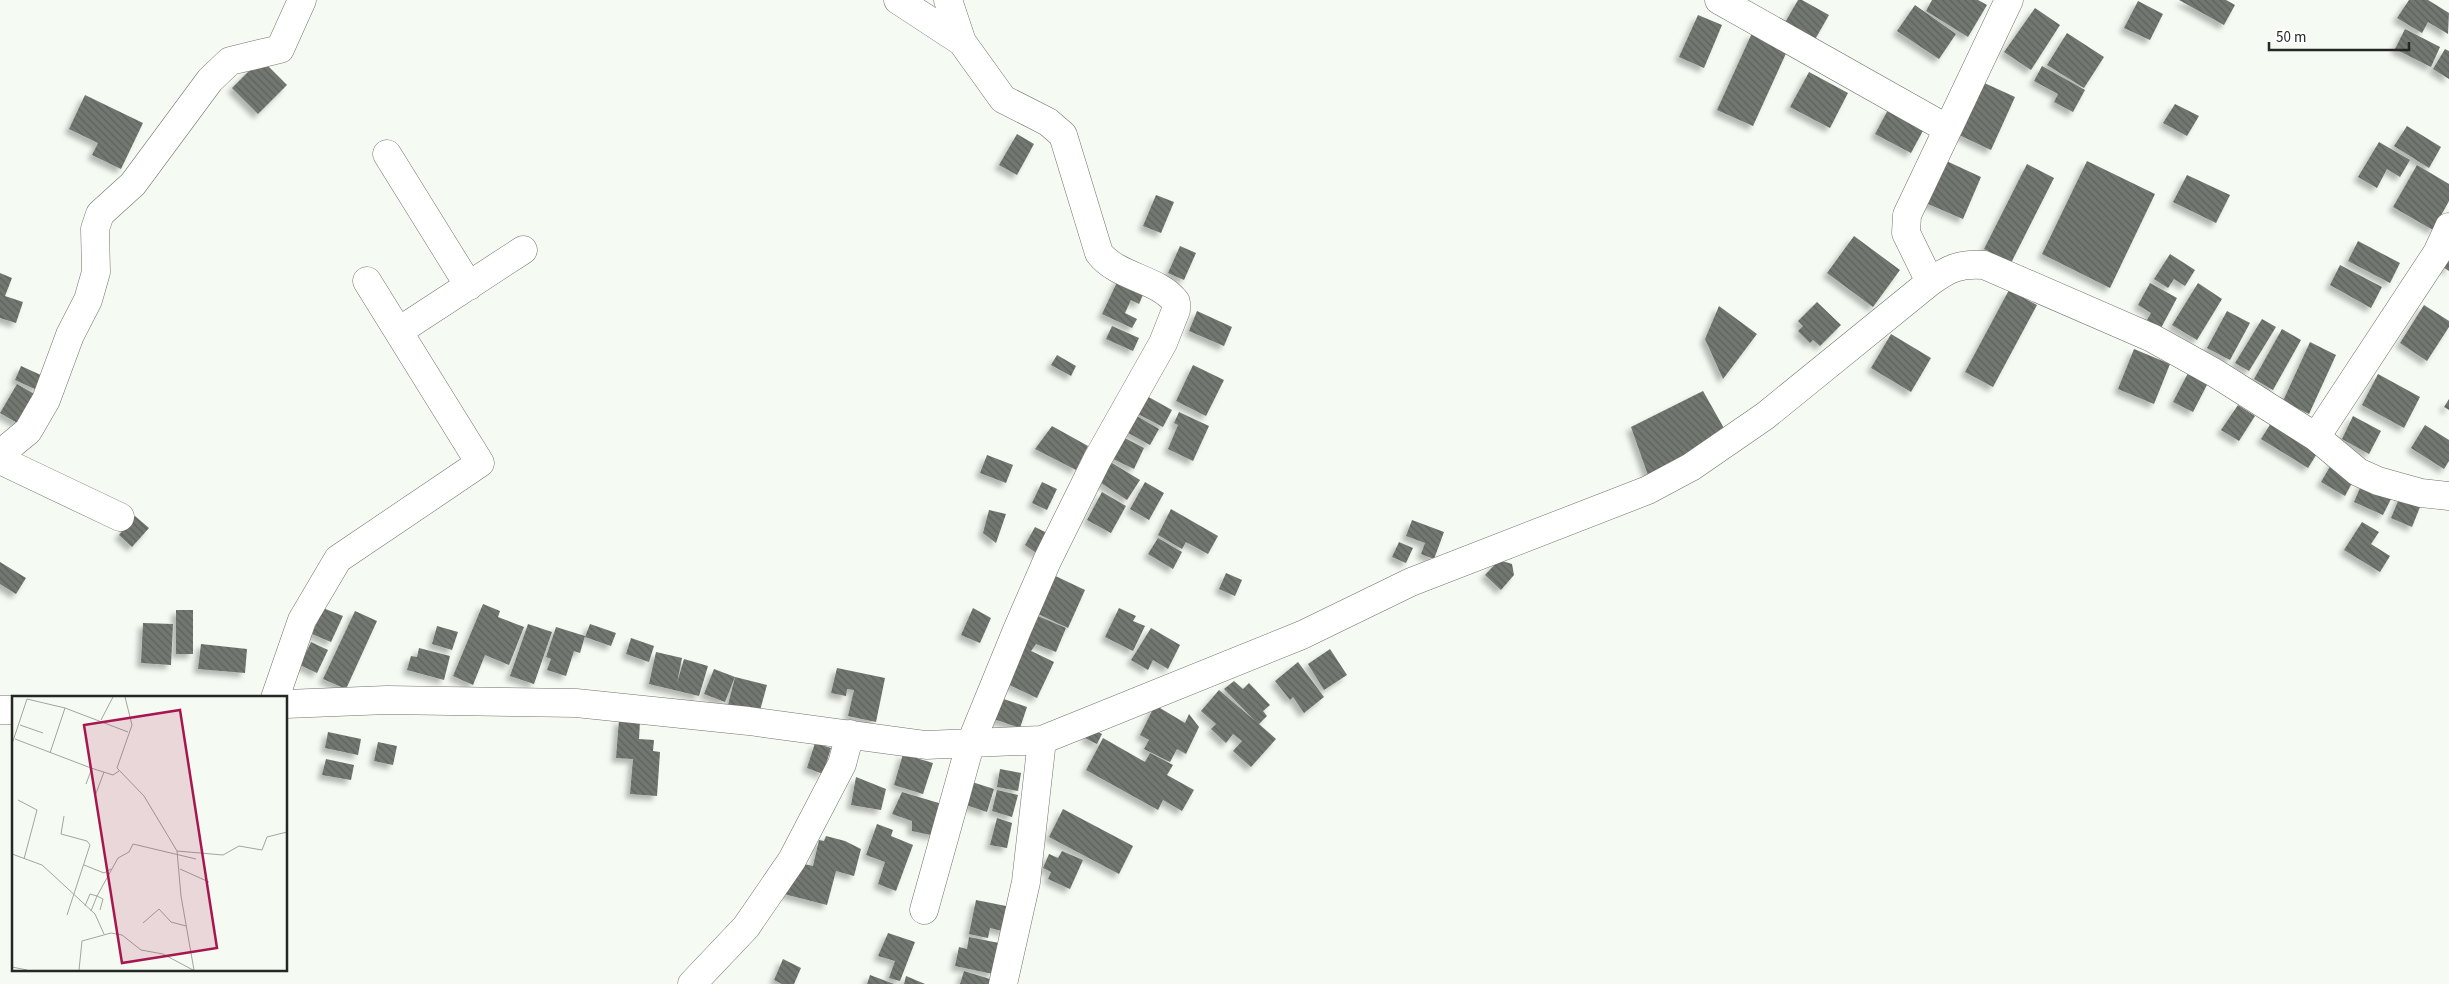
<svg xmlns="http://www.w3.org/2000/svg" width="2449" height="984" font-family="'Source Sans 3',sans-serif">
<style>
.building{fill:url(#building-back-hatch);filter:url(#shadow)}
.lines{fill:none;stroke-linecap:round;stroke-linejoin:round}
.minor-casing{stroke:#6f736d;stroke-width:29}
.minor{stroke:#fff;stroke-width:28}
.inset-road{fill:none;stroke:#a2a6a0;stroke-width:1}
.view{fill:#a8164f;fill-opacity:0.15;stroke:#a8164f;stroke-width:2.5}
.inset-edge{fill:none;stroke:#252724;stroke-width:2.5}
</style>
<defs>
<pattern id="building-back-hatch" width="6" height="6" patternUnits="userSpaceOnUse" patternTransform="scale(1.25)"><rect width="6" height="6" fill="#727770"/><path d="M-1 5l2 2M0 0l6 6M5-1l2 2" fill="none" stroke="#5d625c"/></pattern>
<filter id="shadow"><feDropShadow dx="-4.5" dy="4.5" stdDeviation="2.5" flood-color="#0004"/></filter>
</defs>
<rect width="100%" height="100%" fill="#f5faf2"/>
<!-- building -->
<path class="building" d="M1798,0h4l27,15 -16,28 -30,-17z
M1932,0h46l9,5 -19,32 -42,-26z
M2179,0h47l9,5 -11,20z
M2409,0h19l21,13 -1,21 -20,-12 -6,11 -25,-15z
M2138,1l25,13 -13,26 -26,-12z
M1915,5l41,29 -17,25 -42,-28z
M2035,8l25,17 -29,45 -27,-18z
M1698,15l24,10 -18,43 -25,-11z
M2405,29l35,18 -9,20 -36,-18z
M1752,33l36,16 -35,77 -36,-16z
M2067,33l37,24 -20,31 -37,-23z
M2445,49l4,2v28l-16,-10z
M261,59l26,26 -29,29 -26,-26z
M2042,66l43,24 -12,22 -19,-10 4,-8 -24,-13z
M1809,72l39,21 -18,35 -40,-21z
M1980,81l35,16 -24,53 -34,-16z
M85,95l58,28 -22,46 -29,-14 6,-12 -29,-14z
M2175,104l24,12 -12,20 -24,-13z
M1889,108l36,19 -14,26 -36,-19z
M2407,126l34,21 -12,21 -35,-22z
M1017,134l17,10 -17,31 -18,-10z
M2379,142l31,18 -10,17 -13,-8 -10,19 -19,-11z
M1940,158l41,19 -18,42 -42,-18z
M2087,161l68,33 -45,94 -68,-34z
M2027,164l27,14 -43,85 -27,-14z
M2417,165l32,19v17l-16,29 -40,-23z
M2187,175l43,20 -14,28 -43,-21z
M1156,195l18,7 -13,31 -18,-7z
M1854,236l46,34 -27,37 -46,-34z
M2358,241l42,22 -10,20 -42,-22z
M1180,246l16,7 -12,27 -16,-7z
M2170,254l25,16 -10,16 -11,-7 -6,9 -14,-9z
M2449,256v15l-8,-5z
M2340,265l42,22 -11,21 -41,-23z
M0,273l12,5 -7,18 18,6 -7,21 -16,-5z
M1119,278l26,12 -6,14 -8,-4 -6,13 12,6 -5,9 -30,-14z
M2150,283l27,15 -16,30 -14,-8 4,-7 -13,-8z
M2198,283l24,16 -25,41 -25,-15z
M2009,290l28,15 -44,82 -28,-15z
M1817,302l24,23 -21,21 -7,-6 -3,3 -12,-12 5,-5 -5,-5z
M2424,305l25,16v6l-22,34 -27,-18z
M1719,306l38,28 -34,45 -18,-40z
M1197,311l35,16 -8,19 -35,-15z
M2227,311l23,12 -20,37 -23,-12z
M2262,319l14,8 -27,44 -14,-8z
M1112,326l27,12 -6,13 -27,-12z
M2282,329l19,11 -28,50 -19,-11z
M1891,334l40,24 -20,34 -40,-24z
M2310,342l26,13 -27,59 -26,-13z
M2134,349l36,15 -16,40 -36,-15z
M1057,355l19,11 -5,10 -20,-11z
M1193,365l31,15 -18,36 -30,-15z
M21,366l22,10 -6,14 -22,-10z
M2188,373l20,10 -15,29 -20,-10z
M2378,374l42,23 -16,31 -42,-23z
M17,384l19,11 -17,29 -19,-11z
M1703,391l22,39 -75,51 -19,-54z
M1145,395l27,15 -9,17 -27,-14z
M2449,399v11l-5,-3z
M2238,405l17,11 -16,25 -18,-11z
M1130,412l29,17 -9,16 -29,-16z
M1179,412l30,14 -16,35 -25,-12 10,-24 -4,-2z
M2353,416l28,15 -12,23 -27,-15z
M2271,423l47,29 -10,16 -47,-29z
M2425,425l24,15v21l-5,8 -33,-21z
M1052,426l36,20 -12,24 -41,-21z
M1119,435l25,13 -10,21 -25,-12z
M987,455l26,10 -7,18 -26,-10z
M2335,458l23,14 -13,24 -24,-14z
M1107,460l33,20 -13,20 -32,-21z
M2363,481l30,14 -10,20 -29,-13z
M1042,482l15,7 -10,21 -15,-7z
M1145,482l19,11 -15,27 -19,-11z
M1102,492l24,14 -15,27 -24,-13z
M2401,494l21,8 -10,25 -21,-9z
M1171,509l47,27 -10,18 -22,-12 -4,7 -24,-14z
M989,510l17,4 -10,29 -13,-10z
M135,516l14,12 -17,19 -13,-12z
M1412,520l32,12 -10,27 -13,-5 4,-11 -19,-7z
M2362,522l17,10 -8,12 19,12 -10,16 -36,-22z
M1035,527l14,7 -10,21 -14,-10z
M1158,538l24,14 -9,17 -25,-15z
M1399,542l14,6 -7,15 -14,-6z
M1499,560l13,4 2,11 -13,15 -16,-15z
M0,562l26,16 -10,16 -16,-10z
M1049,573l36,17 -17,38 -36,-17z
M1226,573l16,7 -7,16 -16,-7z
M483,604l17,7 -2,6 26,10 -15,38 -24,-10 -12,30 -20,-9z
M323,608l20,8 -12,26 -19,-8z
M973,608l18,10 -11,25 -19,-8z
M1119,608l17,8 -3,5 12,5 -12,25 -28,-14z
M176,610h17v44h-17z
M355,611l22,10 -31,68 -23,-10z
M1033,614l33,14 -10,24 -20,-8 -5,7 -8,-4 31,15 -17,36 -36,-17z
M143,623l30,1 -2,41 -30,-2z
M528,624l24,8 -18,52 -24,-8z
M590,624l26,9 -5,13 -26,-9z
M437,626l21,6 -6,18 -20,-6z
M556,627l29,9 -5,17 -6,-2 -8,25 -19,-6 4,-11 -5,-2z
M1151,628l29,17 -12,24 -15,-9 -5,10 -17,-10z
M631,638l23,8 -5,16 -23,-8z
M311,642l17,8 -11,23 -17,-8z
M201,644l46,5 -2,24 -47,-4z
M419,648l31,8 -6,24 -37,-10 4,-14 6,1z
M1330,649l17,26 -23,15 -16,-26z
M656,652l26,6 -5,25 7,-24 24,7 -9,30 -50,-12z
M1298,662l26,35 -20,16 -11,-16 -3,3 -15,-19z
M837,668l48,10 -9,44 -28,-6 6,-26 -7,-1 -1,7 -15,-3z
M714,669l21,8 -10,25 -21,-8z
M735,677l32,8 -8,29 -31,-9z
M1234,681l9,8 6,-6 21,22 -7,6 4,5 -8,8 17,15 -25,28 -18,-16 9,-10 -9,-7 -7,9 -15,-14 5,-5 -15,-13 18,-21 36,31 -31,-32z
M995,696l32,11 -7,21 -32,-11z
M1155,705l30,18 4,-9 10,13 -13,27 -9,-5 -7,13 -26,-13 5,-9 -9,-5z
M619,720l21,2 -1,17 15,1 -1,11 7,1 -3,44 -27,-2 3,-35 -17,-1z
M1090,728l12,6 -5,10 -12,-6z
M328,732l33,7 -3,16 -33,-7z
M1103,738l42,24 5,-9 23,12 -6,10 27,15 -12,21 -19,-11 -5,10 -72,-40z
M378,742l19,4 -4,19 -19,-4z
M815,743l16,5 -8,26 -16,-6z
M903,754l30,9 -10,31 -29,-9z
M326,759l28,6 -3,15 -29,-5z
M1000,769l21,4 -3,18 -21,-4z
M856,777l30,12 -5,21 -30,-5z
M972,782l22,7 -7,23 -21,-7z
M997,790l21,5 -6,22 -20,-6z
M902,792l40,12 -7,32 -23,-5v-10l-20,-7z
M1063,809l70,37 -14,28 -70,-37z
M997,818l15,5 -5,25 -17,-3z
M877,824l16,6 -2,6 22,9 -17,46 -18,-7 7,-22 -19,-7z
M826,836l19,5 16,8 -7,27 -18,-5 -9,34 -43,-11 16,-31 13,3 6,-26 5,1z
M1062,851l21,9 -13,29 -22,-10 3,-7 -8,-4 6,-14 9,4z
M976,900l35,7 -5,25 -16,-4 -2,10 -19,-4z
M888,933l27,9 -15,39 -11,-3 6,-17 -17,-5z
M969,937l30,6 -6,31 -38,-8 4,-19 8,2z
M783,959l18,9 -7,16h-12l-8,-4z
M964,971l29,9 -1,4h-32z
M870,975l24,9h-27z
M906,976l19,8h-21z"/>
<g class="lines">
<defs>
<path id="minor" d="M898,0l64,42 41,57 45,23 15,13 36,118c19,25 59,25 77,49v8l-13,33 -66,117 -50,101 -30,69 -47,115 -46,165
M948,0l14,42
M1719,0l227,128
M387,154l82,132
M1930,282l-24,-49 1,-18 102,-215
M399,331l124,-81
M2316,437l121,-184 12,-26
M0,454l28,-23 18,-31 24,-65 18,-35 8,-28 -1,-43 5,-15 33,-30 77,-104 20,-19 50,-12 22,-49
M0,460l120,57
M275,698l27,-78 36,-61 142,-96 -113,-182
M286,704l101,-4 189,3 173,18 177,24 116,-5 260,-105 109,-53 237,-92 43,-23 74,-51 165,-134c18,-13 30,-19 54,-17l168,73 63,35 101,64 42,35 20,9 43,12 28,3
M0,710h14
M692,984l54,-57 46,-67 50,-96 8,-30
M1003,984l23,-102 16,-142"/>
</defs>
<!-- minor casing -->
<use href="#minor" class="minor-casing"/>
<!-- minor -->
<use href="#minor" class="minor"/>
</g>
<!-- overview -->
<g transform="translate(12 696)">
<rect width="275" height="275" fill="#f5faf2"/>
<path class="inset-road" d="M113,1l7,28 -15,43 27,28 33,55 4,45 13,74M89,24l12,-23M8,29l23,8M3,43l76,29 22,7 6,-4M0,48l15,-45 38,9 63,24M38,57l15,-45M74,88l6,-16M83,100l9,-24M6,104l19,10 -13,49M52,120l-3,18 26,7 3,4 -23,70M165,155l46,4 16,-9 23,4 5,-13 20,-5M0,158l30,11 10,9 43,40 9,20M72,169l20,8 7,-4M168,173l29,13M73,210l5,-12 7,2 21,-38 11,-6 4,-8 63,15M79,215l6,-15 6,3 -3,11M131,227l16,-14 12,13 15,4M0,271l15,3M67,274l3,-29 29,-8 11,2 19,15 22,4 30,16"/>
<path class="view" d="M168,14l37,238 -95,15 -38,-238z"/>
<rect width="275" height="275" class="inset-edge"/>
</g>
<!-- scale -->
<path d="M2269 42v8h140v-8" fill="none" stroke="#252724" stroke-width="2.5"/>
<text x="2276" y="42" font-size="15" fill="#252724" stroke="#ffffff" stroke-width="4" paint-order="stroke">50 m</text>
</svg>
